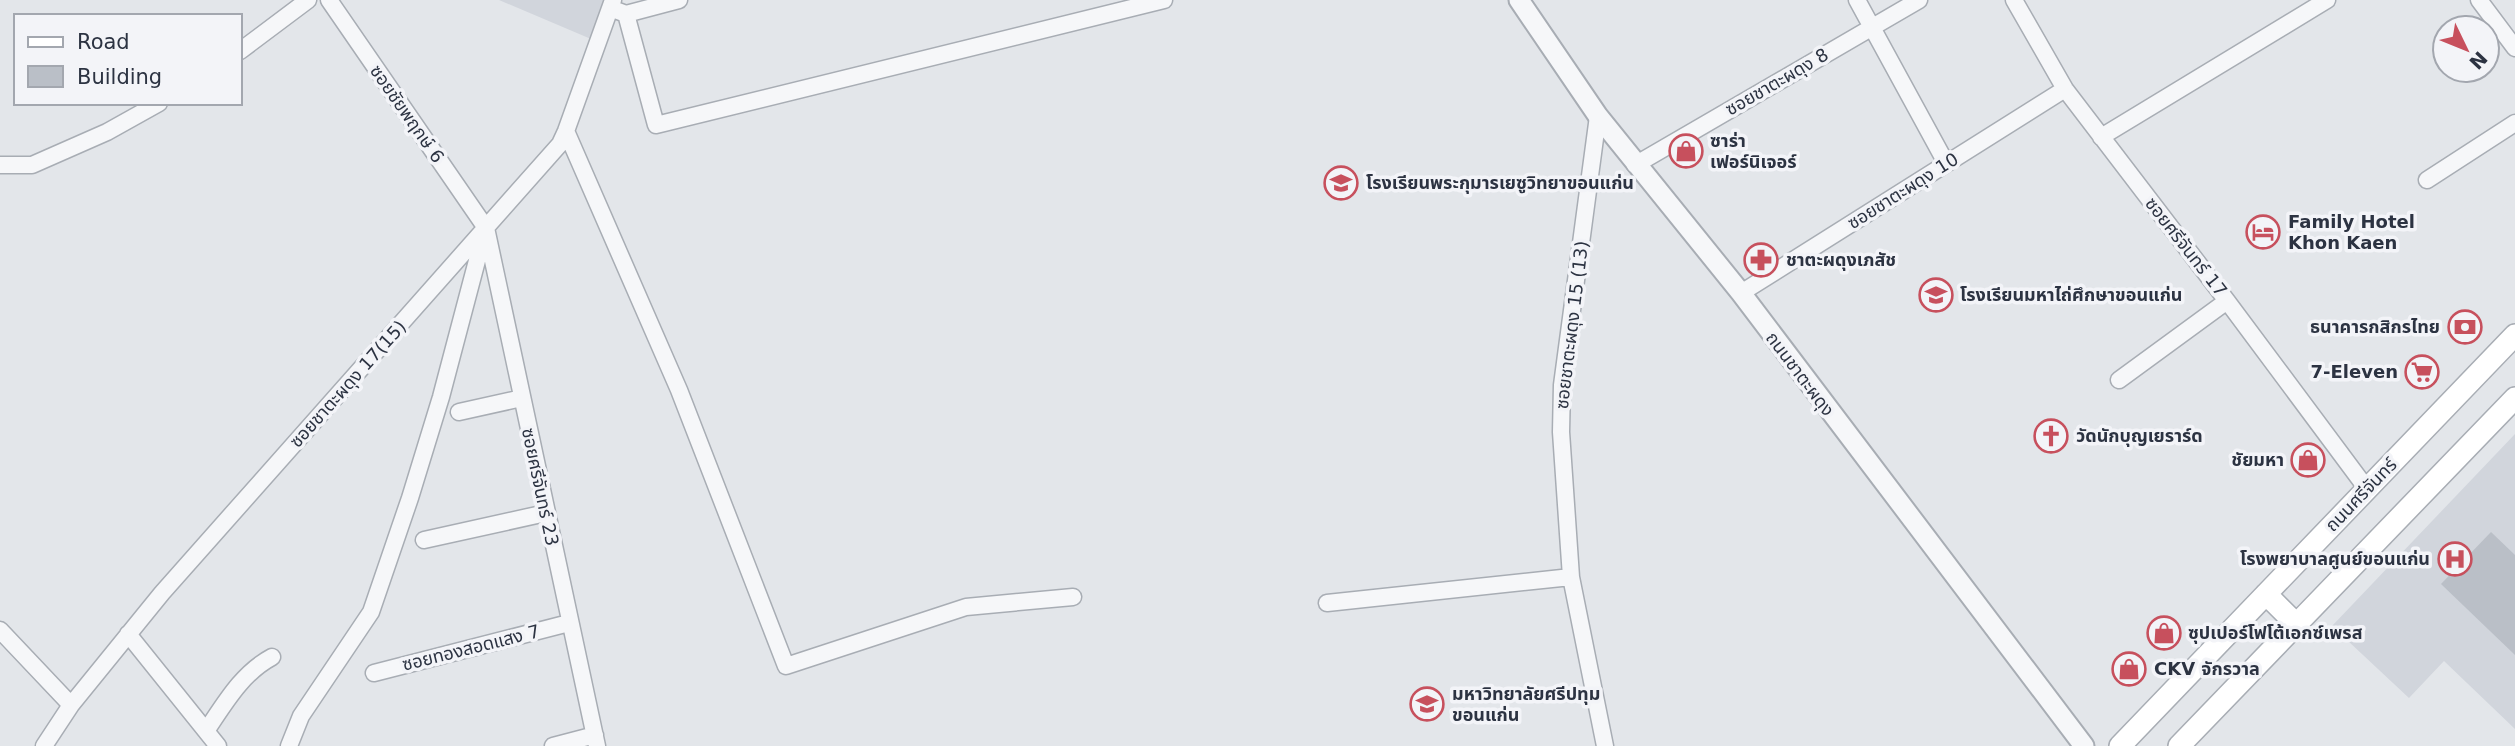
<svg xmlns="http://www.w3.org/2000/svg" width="2515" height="746" font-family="'DejaVu Sans','Noto Sans Thai',sans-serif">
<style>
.built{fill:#d1d5dc}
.building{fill:#babfc7}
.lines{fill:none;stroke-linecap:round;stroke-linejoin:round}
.minor-casing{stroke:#a8adb4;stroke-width:19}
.tertiary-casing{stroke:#a8adb4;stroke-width:23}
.secondary-casing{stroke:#a8adb4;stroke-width:24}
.minor{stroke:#f6f7f9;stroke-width:16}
.tertiary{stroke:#f6f7f9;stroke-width:19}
.secondary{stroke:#fff;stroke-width:21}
.labels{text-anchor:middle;stroke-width:7;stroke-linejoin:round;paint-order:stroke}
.street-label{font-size:18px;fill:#2c3342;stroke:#f3f4f8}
.poi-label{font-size:18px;font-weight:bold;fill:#2c3342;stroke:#f3f4f8;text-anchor:start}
</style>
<rect width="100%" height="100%" fill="#e3e6ea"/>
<!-- built -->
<path class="built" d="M499,0h107l-15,39z
M2515,434v295l-71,-68 -35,37 -77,-72z"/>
<!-- building -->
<path class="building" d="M2491,532l24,23v100l-74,-71z"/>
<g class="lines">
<defs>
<path id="minor" d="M329,0l157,228 111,518
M1857,0l89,163
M2014,0l51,89 162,212 140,188
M2479,0l36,48
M618,11l8,3 53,-14
M626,14l30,111 508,-125
M240,51l68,-51
M1598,116l-36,269 -1,47 10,145 34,169
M566,131l113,259 107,276 180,-59 107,-10
M2101,137l226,-137
M0,165h32l75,-33 52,-29
M1635,165l284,-165
M2427,180l88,-57
M1741,293l324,-204
M2119,380l108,-79
M459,412l63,-14
M424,540l122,-27
M1327,603l244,-26
M0,630l71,75
M128,634l90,112
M374,673l195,-50
M206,731c19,-28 36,-58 66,-74
M44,746l27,-41 91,-112 398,-449 6,-13 47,-131
M289,746l12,-30 70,-104 39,-114 31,-101 43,-163
M553,746l42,-11"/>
<path id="tertiary" d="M1519,0l79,116 143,177 343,453"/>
<path id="secondary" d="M2266,594l30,30
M2120,746l395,-411
M2179,746l336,-348"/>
</defs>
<!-- minor casing -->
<use href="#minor" class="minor-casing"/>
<!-- tertiary casing -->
<use href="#tertiary" class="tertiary-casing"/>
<!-- secondary casing -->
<use href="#secondary" class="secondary-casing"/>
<!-- minor -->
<use href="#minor" class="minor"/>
<!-- tertiary -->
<use href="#tertiary" class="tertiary"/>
<!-- secondary -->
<use href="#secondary" class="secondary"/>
</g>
<!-- icons -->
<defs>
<symbol id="shop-ring" viewBox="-11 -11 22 22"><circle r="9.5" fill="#f3f4f8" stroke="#c7505d" stroke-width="1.5"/><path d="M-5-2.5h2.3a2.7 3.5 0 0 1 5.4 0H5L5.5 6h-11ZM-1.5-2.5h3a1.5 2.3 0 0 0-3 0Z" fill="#c7505d"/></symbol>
<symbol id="school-ring" viewBox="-11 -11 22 22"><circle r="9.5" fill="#f3f4f8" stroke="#c7505d" stroke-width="1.5"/><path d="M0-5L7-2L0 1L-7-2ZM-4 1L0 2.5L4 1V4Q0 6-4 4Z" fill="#c7505d"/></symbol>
<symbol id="hotel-ring" viewBox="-11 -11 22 22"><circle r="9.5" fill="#f3f4f8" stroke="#c7505d" stroke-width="1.5"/><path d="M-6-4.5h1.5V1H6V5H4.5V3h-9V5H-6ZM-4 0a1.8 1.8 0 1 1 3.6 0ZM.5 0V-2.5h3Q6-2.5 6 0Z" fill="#c7505d"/></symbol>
<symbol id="pharmacy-ring" viewBox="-11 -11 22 22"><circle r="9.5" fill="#f3f4f8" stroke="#c7505d" stroke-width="1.5"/><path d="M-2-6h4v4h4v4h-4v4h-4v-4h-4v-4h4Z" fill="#c7505d"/></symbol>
<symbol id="bank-ring" viewBox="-11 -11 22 22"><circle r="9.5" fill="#f3f4f8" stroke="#c7505d" stroke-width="1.5"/><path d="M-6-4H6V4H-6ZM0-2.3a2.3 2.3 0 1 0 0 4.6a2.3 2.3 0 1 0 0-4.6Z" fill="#c7505d"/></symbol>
<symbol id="supermarket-ring" viewBox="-11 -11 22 22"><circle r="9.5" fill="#f3f4f8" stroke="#c7505d" stroke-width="1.5"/><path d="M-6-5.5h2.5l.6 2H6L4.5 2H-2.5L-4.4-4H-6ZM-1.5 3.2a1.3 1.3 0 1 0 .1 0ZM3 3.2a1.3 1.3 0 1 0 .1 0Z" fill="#c7505d"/></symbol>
<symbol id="church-ring" viewBox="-11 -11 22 22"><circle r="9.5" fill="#f3f4f8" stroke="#c7505d" stroke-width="1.5"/><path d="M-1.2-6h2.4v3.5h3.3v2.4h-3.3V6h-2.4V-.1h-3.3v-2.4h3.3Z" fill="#c7505d"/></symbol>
<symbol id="hospital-ring" viewBox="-11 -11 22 22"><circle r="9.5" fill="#f3f4f8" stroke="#c7505d" stroke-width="1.5"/><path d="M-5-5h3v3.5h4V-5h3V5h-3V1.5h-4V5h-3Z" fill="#c7505d"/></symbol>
</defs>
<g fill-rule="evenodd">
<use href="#shop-ring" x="1667" y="132" width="38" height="38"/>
<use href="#school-ring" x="1322" y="164" width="38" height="38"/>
<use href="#hotel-ring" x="2244" y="213" width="38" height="38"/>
<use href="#pharmacy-ring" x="1742" y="241" width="38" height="38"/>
<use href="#school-ring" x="1917" y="276" width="38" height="38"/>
<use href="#bank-ring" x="2446" y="308" width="38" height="38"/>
<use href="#supermarket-ring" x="2403" y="353" width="38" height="38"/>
<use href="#church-ring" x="2032" y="417" width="38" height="38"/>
<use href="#shop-ring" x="2289" y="441" width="38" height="38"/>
<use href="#hospital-ring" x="2436" y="540" width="38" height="38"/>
<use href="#shop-ring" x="2145" y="614" width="38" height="38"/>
<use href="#shop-ring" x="2110" y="650" width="38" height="38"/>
<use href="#school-ring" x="1408" y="685" width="38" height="38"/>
</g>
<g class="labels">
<!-- street labels -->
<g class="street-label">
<text transform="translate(1777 82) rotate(-30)" y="6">ซอยชาตะผดุง 8</text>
<text transform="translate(407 114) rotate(55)" y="6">ซอยชัยพฤกษ์ 6</text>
<text transform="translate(1903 191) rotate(-32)" y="6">ซอยชาตะผดุง 10</text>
<text transform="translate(2186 247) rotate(52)" y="6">ซอยศรีจันทร์ 17</text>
<text transform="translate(1572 325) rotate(-83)" y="6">ซอยชาตะผดุง 15 (13)</text>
<text transform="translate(1800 374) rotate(53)" y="6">ถนนชาตะผดุง</text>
<text transform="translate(348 384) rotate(-48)" y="6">ซอยชาตะผดุง 17(15)</text>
<text transform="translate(540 487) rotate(78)" y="6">ซอยศรีจันทร์ 23</text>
<text transform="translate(2361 495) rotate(-46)" y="6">ถนนศรีจันทร์</text>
<text transform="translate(471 648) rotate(-14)" y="6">ซอยทองสอดแสง 7</text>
</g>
<!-- poi labels -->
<g class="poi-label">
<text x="1710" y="147">ซาร่า<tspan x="1710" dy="21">เฟอร์นิเจอร์</tspan></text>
<text x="1366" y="189">โรงเรียนพระกุมารเยซูวิทยาขอนแก่น</text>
<text x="2288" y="228">Family Hotel<tspan x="2288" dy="21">Khon Kaen</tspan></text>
<text x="1786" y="266">ชาตะผดุงเภสัช</text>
<text x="1960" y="301">โรงเรียนมหาไถ่ศึกษาขอนแก่น</text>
<text x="2440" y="333" text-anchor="end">ธนาคารกสิกรไทย</text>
<text x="2398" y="378" text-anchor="end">7-Eleven</text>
<text x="2076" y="442">วัดนักบุญเยราร์ด</text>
<text x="2284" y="466" text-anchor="end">ชัยมหา</text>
<text x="2430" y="565" text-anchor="end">โรงพยาบาลศูนย์ขอนแก่น</text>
<text x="2188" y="639">ซุปเปอร์โฟโต้เอกซ์เพรส</text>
<text x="2154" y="675">CKV จักรวาล</text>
<text x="1452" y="700">มหาวิทยาลัยศรีปทุม<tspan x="1452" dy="21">ขอนแก่น</tspan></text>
</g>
</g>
<!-- legend -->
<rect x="14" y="14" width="228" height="91" fill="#f3f4f8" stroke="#a3a7af" stroke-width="2"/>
<rect x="28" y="37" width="35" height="10" fill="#ffffff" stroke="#a3a7af" stroke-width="2"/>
<text x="77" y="49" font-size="21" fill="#2c3342">Road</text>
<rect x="28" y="66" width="35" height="21" fill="#babfc7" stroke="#a3a7af" stroke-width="2"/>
<text x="77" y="84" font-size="21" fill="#2c3342">Building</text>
<!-- north arrow -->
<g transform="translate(2466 49) rotate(133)"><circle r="33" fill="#f3f4f8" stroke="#a3a7af" stroke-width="2"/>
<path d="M0-5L12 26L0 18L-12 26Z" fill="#c7505d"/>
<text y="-10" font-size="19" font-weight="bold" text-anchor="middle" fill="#2c3342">N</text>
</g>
</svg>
